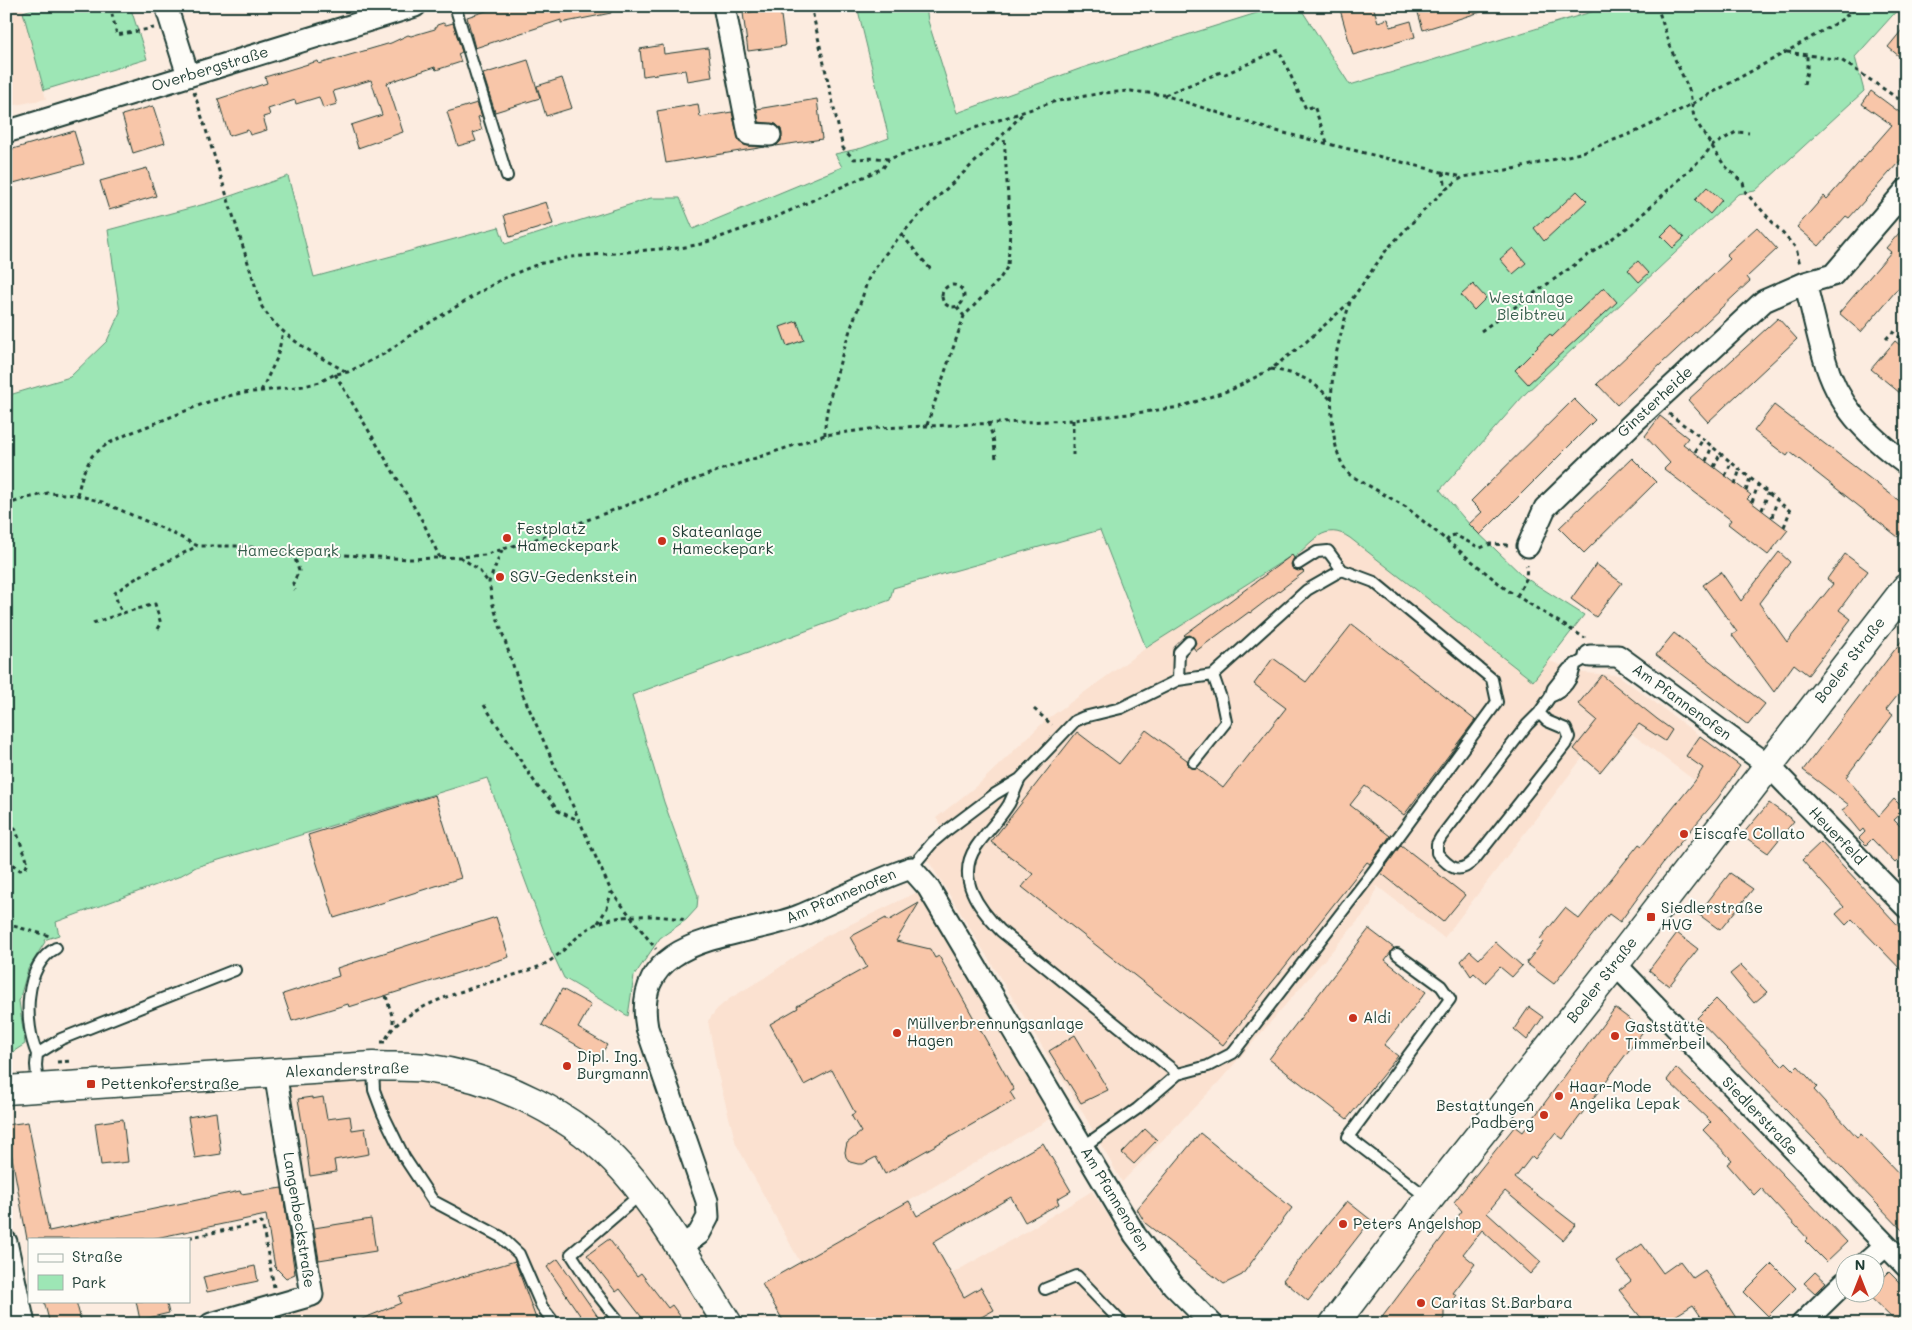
<svg xmlns="http://www.w3.org/2000/svg" width="1912" height="1330" font-family="Mali,sans-serif">
<style>
.built{fill:#fbe1d0}
.green{fill:#9de6b5;stroke:#5e9274}
.building{fill:#f8c6a9;stroke:#1f3d34}
.lines{fill:none;stroke-linecap:round;stroke-linejoin:round}
.lane-casing{stroke:#1f3d34;stroke-width:14}
.street-casing{stroke:#1f3d34;stroke-width:25}
.secondary-casing{stroke:#1f3d34;stroke-width:31}
.path{stroke:#1f3d34;stroke-width:3;stroke-dasharray:4 4;stroke-linecap:butt}
.lane{stroke:#fdfcf7;stroke-width:10}
.street{stroke:#fdfcf7;stroke-width:21}
.secondary{stroke:#fdfcf7;stroke-width:28}
.poi-dot{fill:#c8321e;stroke:#fdfcf7;stroke-width:2}
.labels{text-anchor:middle;stroke-width:4;stroke-linejoin:round;paint-order:stroke}
.street-label{font-size:15px;fill:#1f3d34;stroke:#fdfcf7}
.park-label{font-size:15px;fill:#385f4e;stroke:#fdfcf7}
.poi-label{font-size:15px;fill:#1f3d34;stroke:#fdfcf7;text-anchor:start}
</style>
<rect width="100%" height="100%" fill="#fcece0"/>
<filter id="ink" filterUnits="userSpaceOnUse"><feTurbulence type="fractalNoise" baseFrequency=".02" numOctaves="2"/><feDisplacementMap in="SourceGraphic" scale="10" xChannelSelector="R" yChannelSelector="G"/><feConvolveMatrix kernelMatrix="1 2 1 2 8 2 1 2 1" color-interpolation-filters="sRGB"/></filter>
<g filter="url(#ink)">
<!-- built -->
<path class="built" d="M6,6h16l24,93 -40,8z
M1355,508l194,153 35,12 34,2 122,91 -22,32 -86,-64 -32,38 -17,-15 -139,181 -67,-52 -7,21 -153,177 -95,98 -39,-69 -152,-248 -9,-10 24,-24 -10,-13 44,-35 66,-63 100,-72z
M928,887l134,225 -153,89 42,73 71,-40 70,-43 58,88 41,45h-406l-23,-39 38,-23 -64,-118 -18,-69 -10,-54 9,-12 12,-10 35,-21 60,-41z
M402,1066l170,58 156,200h-517l101,-29 -37,-223z"/>
<!-- green -->
<path class="green" d="M32,6h98l17,53 -103,31 -21,-78 9,-3z
M857,6h69l2,15 29,92 125,-45 197,-62h20l51,79 261,-79h290l-46,51 9,34 -109,100 -17,3 -212,199 -86,97 29,34 55,53 60,38 -51,66 -183,-143c-25,-17 -38,4 -56,20l-3,-2 -145,92 -46,-118 -207,58 -3,12 -258,95 32,107 34,94 -1,12 -11,12 -26,18 -26,38 -6,40 -64,-38 -13,-28 -64,-172 -291,89 -18,10 -122,45 3,13 -15,5 1,2 -17,27 -9,32 6,43 -17,11 -2,-41v-618l64,-19 37,-36 13,-29 -12,-82 108,-29 72,-25 26,101 185,-50 6,17 146,-46h29l13,31 149,-62 -7,-13 27,-6 27,-10z"/>
<!-- building -->
<path class="building" d="M502,6h109v7l-50,10v-3l-86,28 -8,-31z
M1339,6h34l5,16 10,-3 2,8 21,-6 4,16 -62,18z
M1416,6h71v4l-64,20z
M780,8l5,38 -37,5 -5,-38z
M443,23l3,2 7,-2 9,29 -4,2 3,8 -25,8 -1,-3 -48,16 16,49 -45,16 -7,-23 31,-10 -11,-35 -38,11 4,13 -14,4 -4,-11 -23,7 -1,-4 -27,9 2,6 -7,2 4,13 -17,5 -2,-5 -19,6 -11,-37 49,-16 -2,-6 53,-16 1,3 72,-21 17,-8 3,1 24,-7 2,-4z
M1906,25v37l-18,-15z
M663,45l1,9 44,-6 4,29 -25,4 -2,-11 -42,6 -3,-27z
M528,60l12,38 -45,14 -12,-38z
M562,78l10,30 -26,8 -9,-30z
M1871,91l31,23 4,-5v45l-57,64 -3,-2 -27,30 -22,-19 27,-31 3,3 65,-74 -30,-21z
M817,99l5,40 -46,7 5,-5 1,-5 -1,-7 -5,-5 -17,-2 -2,-13z
M477,103l5,13 -4,1 4,13 -9,3 3,8 -18,5 -11,-34z
M698,104l2,13 32,-5 7,30 9,4 17,1 -99,16 -9,-52z
M153,106l12,37 -32,10 -11,-38z
M74,131l10,33 -78,21v-34z
M147,168l9,28 -47,14 -9,-29z
M1707,187l15,13 -12,14 -15,-14z
M1577,191l10,10 -43,40 -10,-13 13,-11 1,1z
M546,202l7,22 -43,13 -6,-22z
M1672,225l12,13 -11,10 -12,-12z
M1906,225v54l-45,53 -22,-19 52,-61 -5,-4z
M1757,227l20,22 -30,28 3,4 -133,124 -20,-21 133,-125 -4,-4z
M1513,248l13,15 -13,11 -13,-15z
M1638,261l11,12 -10,9 -11,-12z
M1473,284l13,14 -12,12 -13,-15z
M1604,287l13,15 -89,82 -13,-14 23,-23 -1,-1 13,-12 2,3z
M1778,318l19,21 -89,83 -20,-22z
M797,321l7,19 -17,6 -7,-19z
M1895,341l11,9v48l-35,-29z
M1574,399l21,21 -115,115 -11,-11 13,-12 -11,-11z
M1774,405l132,101v21l-8,10 -108,-85 -3,4 -33,-25z
M1660,416l28,22 -5,6 68,51 -4,4 41,31 -20,25 -40,-31 3,-4 -67,-51 6,-6 -25,-27z
M1632,458l24,24 -72,71 -25,-25z
M1779,552l11,10 -31,41 28,39 46,-58 -6,-5 18,-25 23,17 -29,39 12,9 -43,56 -14,-11 -20,28 -42,-57 5,-3 -34,-47 18,-13 20,29z
M1292,555l2,3 -3,6 1,4 6,3 4,-1 2,2 -54,41 -1,-1 -53,39 -3,-4 3,-4 -2,-5 -4,-3 -5,1 -1,-1z
M1596,564l26,19 -26,34 -25,-18z
M1352,624l123,96 -71,95 -39,-29 -15,19 40,31 -20,28 -3,-2 -144,183 -201,-158 11,-13 -42,-32 86,-110 42,32 27,-34 41,30 3,8h7l26,20 63,-80 -32,-24 19,-26 33,24z
M1674,633l91,71 -17,21 -92,-70z
M1906,635v50l-20,25 7,5 -47,62 33,39 15,-17 11,11 -11,10 12,12v21l-11,10 -23,-24 -6,6 -7,-7 6,-6 -2,-3 -3,3 -18,-22 7,-5 -46,-35z
M1602,675l55,44 15,11 -7,11 -26,-17 -39,48 -26,-23 23,-29 -19,-16z
M1700,736l40,30 -22,32 -55,65 -43,59 -11,-8 -55,70 -28,-21 17,-21 -3,-3 25,-31 14,11 60,-75 3,2 53,-65 8,-13 -17,-12z
M435,795l26,83 -127,40 -26,-83z
M1769,803l25,18 -26,32 -26,-18z
M1821,842l85,92v41l-54,-56 -6,6 -10,-11 8,-7 -42,-47z
M1401,845l64,50 -22,27 -62,-49z
M1730,873l23,16 -33,41 -22,-16z
M919,903l-23,38 34,8 5,9 4,-2 75,134 -4,2 5,8 -130,74 -9,-17 -13,7h-5l-8,-2 -4,-5 -1,-5 2,-9 14,-11 -10,-17 4,-2 -23,-43 -28,15 -34,-61 28,-16 -1,-2 70,-39 -17,-30 36,-19 2,3z
M496,917l13,40 -160,50 -1,-3 -56,17 -9,-27 56,-18 -2,-8z
M1369,929l25,19 -9,12 41,32 -42,53 14,11 -51,63 -78,-60z
M1677,933l21,16 -29,37 -20,-16z
M1495,942l27,24 -10,11 -12,-10 -15,16 -11,-10 -3,3 -10,-15 9,-10 9,8z
M1741,965l26,27 -13,11 -24,-29z
M562,989l29,16 -13,23 29,17 -8,13 -57,-33z
M1716,999l66,67 4,-4 8,8 4,-4 19,21 -3,3 43,47 4,-3 45,47v53l-209,-216z
M1529,1007l14,10 -16,23 -13,-11z
M1615,1008l29,22 -81,109 -8,-6 -20,26 -3,-3 -17,22 61,47 -13,15 -58,-49 -18,22 54,49 -11,12 -48,-44 -19,24 12,10 -22,29 4,2 -13,17v6l-4,6h-63l85,-113 -8,-9 61,-76 8,6z
M1075,1035l33,55 -27,13 -32,-52z
M1676,1068l46,43 125,131 -21,20 -21,-21 3,-2 -47,-51 -7,7 -27,-31 5,-4 -29,-30 8,-8 -44,-42z
M312,1097v2l11,-2 4,22 23,-3 2,14 13,-2 4,26 -35,6 2,12 -26,4 -6,-47h-1l-5,-30z
M216,1112l5,42 -26,4 -7,-41z
M123,1119l5,43 -27,3 -6,-42z
M28,1122l21,109 191,-40 1,3 41,-6 13,86 -9,4 -11,-11 -9,-52 -115,24h-124l-21,-114z
M1145,1129l12,11 -23,24 -12,-11z
M1200,1133l92,75 -50,67 -18,9 -79,-61 -8,-14z
M1043,1143l28,48 -14,8 2,5 -34,18 -14,-25 -78,45 31,55 17,-10 13,23 -25,14h-184l-23,-40 147,-83 8,15z
M1347,1201l24,19 -63,81 -25,-21z
M371,1219l5,32 -57,9 -5,-32z
M609,1239l28,37 4,-3 27,35 4,-3 14,19h-39l-27,-35 -4,3 -29,-37z
M1642,1244l21,29 17,-12 13,17 12,-8 35,54h-34l-13,-19 -31,19h-16l-27,-34 12,-9 -14,-19z
M558,1259l7,10 38,55h-17l-39,-57z
M515,1261l23,63h-188l51,-21 -2,-7z
M1772,1264l24,24 -28,28 -24,-24z
M255,1266l3,15 -51,11 -4,-15z
M1815,1272l11,10 -11,11 -11,-10z
M1889,1272l17,17v21l-11,11 -28,-27 7,-2v-5z
M44,1301h32l6,23h-32z
M136,1301h30l3,12 -29,7z"/>
<g class="lines">
<defs>
<path id="lane" d="M455,6l52,170
M1298,564l19,-12 11,-1 14,19
M1178,680l1,-28 10,-10
M1550,697c14,-5 24,-18 25,-33
M1539,713l8,8 19,8 3,8 -4,8 -90,114c-16,17 -25,9 -38,-6v-9l4,-7 86,-112 12,-12 11,-16 3,-9 15,-19 22,-13
M1194,762l32,-40 -5,-24 -8,-23
M1020,779c-4,8 -7,17 -11,25 -9,15 -23,28 -33,43 -21,31 3,62 25,84l177,143
M911,868l22,-26 13,-11 49,-37 25,-15 55,-58 9,-4 37,-9 57,-28 35,-5 94,-85 35,-20 32,12 118,97 5,23 -128,175 -136,176 -25,13 -30,8 -41,35 -53,37
M1397,954l44,32 9,13 -102,138 80,61
M37,1054c-13,-30 -14,-88 19,-106
M373,1068l1,22 9,24 21,43 29,44 68,36 18,17 23,53 13,17
M38,1088l-2,-23 1,-11 24,-15 174,-69
M1045,1289l32,-13 46,48
M621,1324l-27,-34 -23,-36 71,-61"/>
<path id="street" d="M166,6l22,69
M724,6l25,128 21,1
M6,132l409,-126
M1906,190l-73,85 -28,8c7,25 12,50 19,74 13,49 43,78 82,107
M1528,546l17,-38 90,-87 129,-120 41,-18
M1590,656h28l150,109 138,142
M1615,964l291,302
M6,1242l18,82
M679,1248l20,-14 9,-17 -1,-16 -60,-173c-17,-95 93,-89 152,-112 38,-15 73,-35 112,-48l17,19 207,348 38,50 39,39
M1867,1262l18,-16
M211,1324l101,-29 -37,-223
M1802,1324l42,-41"/>
<path id="secondary" d="M6,1090l367,-24c17,1 35,0 53,2 73,10 148,46 198,102 39,44 72,104 104,154
M1334,1324l95,-125 186,-235 291,-376"/>
</defs>
<!-- lane casing -->
<use href="#lane" class="lane-casing"/>
<!-- street casing -->
<use href="#street" class="street-casing"/>
<!-- secondary casing -->
<use href="#secondary" class="secondary-casing"/>
<!-- path -->
<path class="path" d="M110,6l7,29 37,-7
M811,6l32,142 11,11 22,-1 13,1 83,-30 81,-27 49,-9 29,-2 33,4 104,34 194,48
M1657,6l17,51 16,35 4,26 30,47 19,18 3,10 50,55 4,17
M1787,52l54,8 65,44
M1804,84l3,-13v-16
M194,92l68,215c20,31 54,48 85,65
M1165,95l56,-23 4,2 54,-24 27,59 8,-3 14,39
M1443,172l3,17
M902,235l30,36
M942 296a11 11 0 1 1 22 0a11 11 0 1 1-22 0Z
M1350,302c-14,47 -22,77 -17,126 2,17 5,34 17,47l56,32 101,83 78,48
M957,307l7,9
M1481,331l150,-106 72,-68 9,-11 24,-14 13,1
M1886,339l7,-7 13,10
M1271,369c27,5 40,9 59,30
M335,374l88,148 17,36
M261,391l16,-33 6,-26
M1669,414l34,25 87,72 -6,16
M1073,420v35
M988,423l5,14 3,21
M927,425l37,-109 35,-36 9,-14 2,-36 -6,-94
M825,435c-1,-25 9,-49 15,-73 6,-21 13,-41 21,-61 3,-8 5,-18 9,-25 40,-63 104,-107 153,-163
M1695,452l8,-13
M1706,461l6,-15
M1714,467l6,-13
M1725,476l6,-13
M1735,484l5,-15
M1746,491l4,-13
M77,495l6,-22 9,-17 15,-12 21,-10 80,-32 28,-8 68,-8 16,-4 15,-8 13,-2 36,-18 35,-25 83,-50 36,-15 33,-7 88,-8 21,-1 21,-4 75,-27 107,-49 6,-9
M1752,502l6,-17
M6,505l17,-6 25,-6 29,2 25,7 62,27 34,17h43l52,6 117,7 50,-2 24,-2 58,-18 178,-67 105,-35 53,-7 195,-8 56,-6 51,-7 53,-18 38,-20 35,-27 44,-40 37,-53 44,-46 15,-14 17,-12 56,-9 61,-15 60,-23 52,-26 94,-52 55,-32 17,-14
M1762,510l6,-17
M1772,517l5,-17
M1446,541l5,-5 4,-1 25,13 11,-4 18,1
M502,550l-13,32 4,23 30,90 88,196 45,58
M293,552l6,19 -6,12 2,7
M460,557l18,12 10,13
M1517,596l9,-17 1,-14
M93,623l30,-10
M158,629l3,-5 -6,-20 -32,9 -5,-8 -3,-12c25,-20 55,-32 82,-47
M484,705l54,82 11,11 9,13 22,10
M1034,709l18,16
M6,828h9l13,35 -3,6 -5,1 -14,-11
M6,873l8,-8
M598,923l9,-15 4,-16
M6,924l44,12
M386,996l7,23v7
M381,1042h4c13,-41 115,-60 153,-75 24,-9 38,-35 61,-44 25,-10 60,-8 87,-3
M57,1062l16,-1
M181,1239l81,-16 12,64"/>
<!-- lane -->
<use href="#lane" class="lane"/>
<!-- street -->
<use href="#street" class="street"/>
<!-- secondary -->
<use href="#secondary" class="secondary"/>
</g>
</g>
<!-- markers -->
<g class="poi-dot">
<circle cx="507" cy="538" r="5"/>
<circle cx="662" cy="541" r="5"/>
<circle cx="500" cy="577" r="5"/>
<circle cx="1684" cy="834" r="5"/>
<rect x="1646" y="912" width="10" height="10" rx="2.5"/>
<circle cx="1353" cy="1018" r="5"/>
<circle cx="897" cy="1033" r="5"/>
<circle cx="1615" cy="1036" r="5"/>
<circle cx="567" cy="1066" r="5"/>
<rect x="86" y="1079" width="10" height="10" rx="2.5"/>
<circle cx="1559" cy="1096" r="5"/>
<circle cx="1544" cy="1115" r="5"/>
<circle cx="1343" cy="1224" r="5"/>
<circle cx="1421" cy="1303" r="5"/>
</g>
<g class="labels">
<!-- street labels -->
<g class="street-label">
<text transform="translate(210 69) rotate(-17)" y="5">Overbergstraße</text>
<text transform="translate(1655 402) rotate(-43)" y="5">Ginsterheide</text>
<text transform="translate(1850 660) rotate(-52)" y="5">Boeler Straße</text>
<text transform="translate(1682 702) rotate(36)" y="5">Am Pfannenofen</text>
<text transform="translate(1837 836) rotate(46)" y="5">Heuerfeld</text>
<text transform="translate(841 896) rotate(-23)" y="5">Am Pfannenofen</text>
<text transform="translate(1602 980) rotate(-52)" y="5">Boeler Straße</text>
<text transform="translate(347 1070) rotate(-2)" y="5">Alexanderstraße</text>
<text transform="translate(1760 1116) rotate(46)" y="5">Siedlerstraße</text>
<text transform="translate(1115 1199) rotate(59)" y="5">Am Pfannenofen</text>
<text transform="translate(299 1220) rotate(81)" y="5">Langenbeckstraße</text>
</g>
<!-- park labels -->
<g class="park-label">
<text x="1531" y="303">Westanlage<tspan x="1531" dy="17">Bleibtreu</tspan></text>
<text x="288" y="556">Hameckepark</text>
</g>
<!-- poi labels -->
<g class="poi-label">
<text x="517" y="534">Festplatz<tspan x="517" dy="17">Hameckepark</tspan></text>
<text x="672" y="537">Skateanlage<tspan x="672" dy="17">Hameckepark</tspan></text>
<text x="510" y="582">SGV-Gedenkstein</text>
<text x="1694" y="839">Eiscafe Collato</text>
<text x="1661" y="913">Siedlerstraße<tspan x="1661" dy="17">HVG</tspan></text>
<text x="1363" y="1023">Aldi</text>
<text x="907" y="1029">Müllverbrennungsanlage<tspan x="907" dy="17">Hagen</tspan></text>
<text x="1625" y="1032">Gaststätte<tspan x="1625" dy="17">Timmerbeil</tspan></text>
<text x="577" y="1062">Dipl. Ing.<tspan x="577" dy="17">Burgmann</tspan></text>
<text x="101" y="1089">Pettenkoferstraße</text>
<text x="1569" y="1092">Haar-Mode<tspan x="1569" dy="17">Angelika Lepak</tspan></text>
<text x="1534" y="1111" text-anchor="end">Bestattungen<tspan x="1534" dy="17">Padberg</tspan></text>
<text x="1353" y="1229">Peters Angelshop</text>
<text x="1431" y="1308">Caritas St.Barbara</text>
</g>
</g>
<!-- margin -->
<rect width="1912" height="1330" fill="none" stroke="#fdfcf7" stroke-width="25"/>
<rect x="12" y="12" width="1887" height="1305" fill="none" stroke="#1f3d34" stroke-width="2" filter="url(#ink)"/>
<!-- legend -->
<rect x="28" y="1238" width="162" height="65" fill="#fdfcf7" stroke="#a4b0a9"/>
<rect x="38" y="1254" width="25" height="8" fill="#fdfcf7" stroke="#a4b0a9"/>
<text x="72" y="1262" font-size="15" fill="#1f3d34">Straße</text>
<rect x="38" y="1275" width="25" height="15" fill="#9de6b5" stroke="#a4b0a9"/>
<text x="72" y="1288" font-size="15" fill="#1f3d34">Park</text>
<!-- north arrow -->
<g transform="translate(1860 1278)"><circle r="24" fill="#fdfcf7" stroke="#a4b0a9"/>
<path d="M0-4L9 19L0 12L-9 19Z" fill="#c8321e"/>
<text y="-8" font-size="14" font-weight="bold" text-anchor="middle" fill="#1f3d34">N</text>
</g>
</svg>
